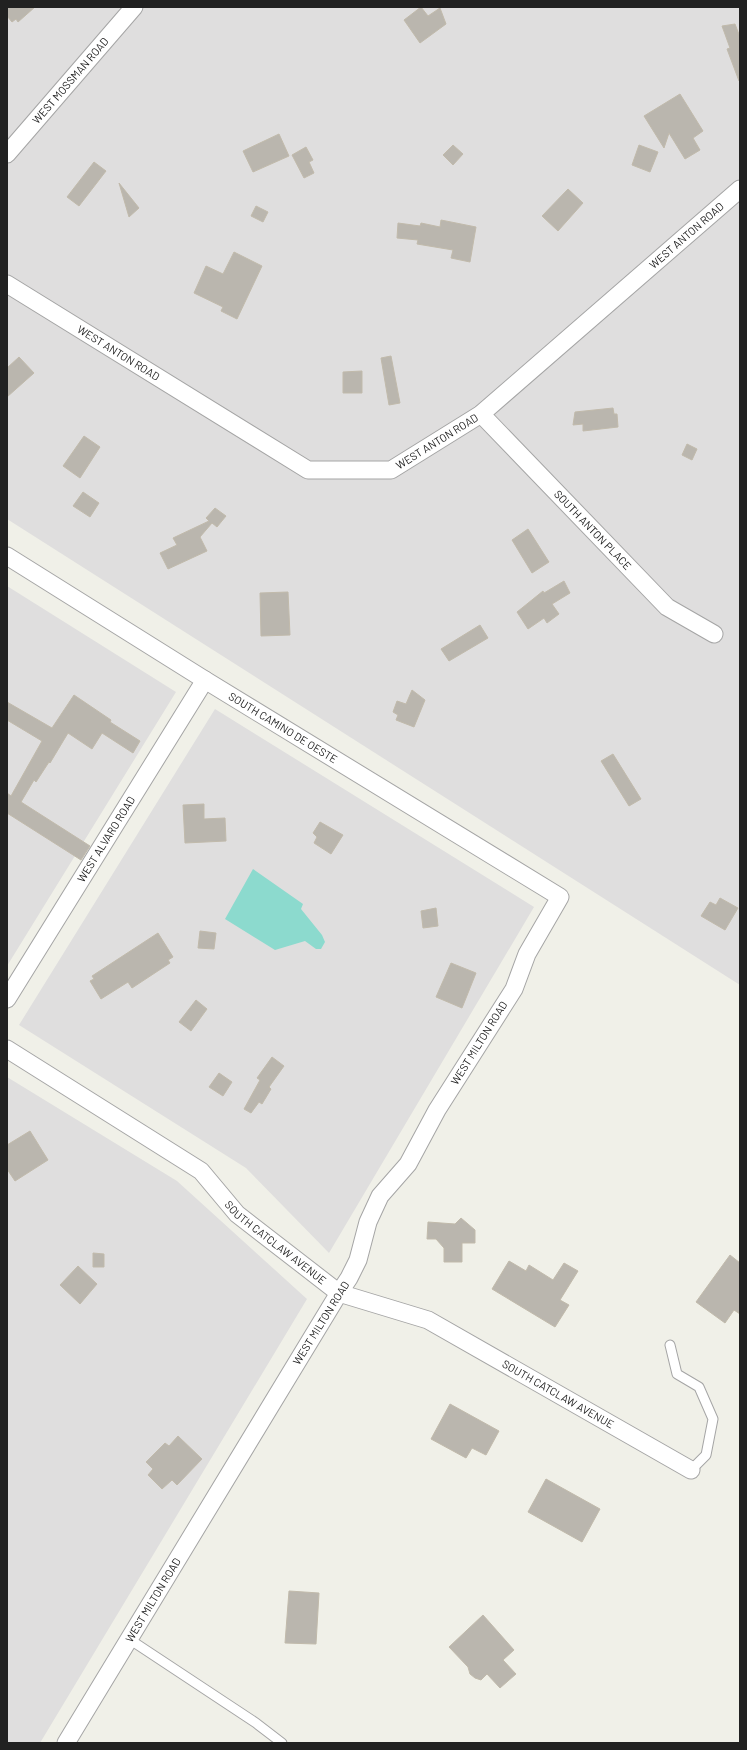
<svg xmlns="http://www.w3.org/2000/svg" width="747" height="1750" font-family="Barlow,sans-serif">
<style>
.residential{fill:#dfdede}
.pitch{fill:#8cdace}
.building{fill:#bab6ae;stroke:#c1baab}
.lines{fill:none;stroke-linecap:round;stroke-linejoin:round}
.service-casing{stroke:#a5a5a5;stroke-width:11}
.minor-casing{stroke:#a5a5a5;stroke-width:19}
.service{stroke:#fff;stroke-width:9}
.minor{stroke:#fff;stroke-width:17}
.labels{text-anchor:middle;stroke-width:3;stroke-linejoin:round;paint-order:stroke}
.street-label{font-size:11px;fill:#212121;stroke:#fff}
</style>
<rect width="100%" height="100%" fill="#f0f0e8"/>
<!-- residential -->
<path class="residential" d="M7,7h733v978l-733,-466z
M7,586l169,106 -169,274z
M215,709l319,198 -205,346 -83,-85 -227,-143z
M7,1077l170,104 130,118 -267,444h-33z"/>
<!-- pitch -->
<path class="pitch" d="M253,869l50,35 -2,5 21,26 3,7 -4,7h-5l-11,-8 -30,9 -50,-31z"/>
<!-- building -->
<path class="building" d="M7,7h28l-17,15 -2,-3 -4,3 -5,-6z
M421,7l7,9 12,-8 6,16 -26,19 -16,-23z
M735,24l5,13v44h-1l-12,-32 3,-1 -8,-22z
M680,94l23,37 -10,7 7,12 -15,9 -16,-26 -5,15 -20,-32z
M279,134l10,22 -36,16 -10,-21z
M453,145l10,9 -10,11 -10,-10z
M639,145l19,7 -8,20 -18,-7z
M306,147l7,13 -4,2 5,11 -10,5 -12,-23z
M94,162l12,9 -27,35 -12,-9z
M119,183l20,25 -10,9z
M568,189l15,14 -25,28 -16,-15z
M256,206l12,6 -5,10 -12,-6z
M441,220l35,7 -6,35 -19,-4 2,-8 -36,-6 1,-4 -21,-2 1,-15 22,3 1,-3 19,4z
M234,252l28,14 -25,53 -16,-8 2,-4 -29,-14 12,-27 17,8z
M391,356l9,47 -11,2 -8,-47z
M19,357l15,16 -27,24v-29z
M362,371v22h-19v-21z
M613,408l1,6h3l1,13 -35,4v-7l-10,1 2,-13z
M84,436l16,11 -20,31 -17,-12z
M687,444l10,5 -5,11 -10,-5z
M83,492l16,11 -9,14 -17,-11z
M215,508l11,8 -9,11 -5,-4 -12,14 7,14 -39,18 -8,-16 17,-8 -4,-7 36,-17 -3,-3z
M528,529l21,33 -17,11 -20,-33z
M564,581l6,12 -18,11 7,10 -12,9 -3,-5 -16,11 -11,-17 26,-21 1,2z
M288,592l2,43 -29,1 -1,-43z
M480,625l8,13 -39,23 -8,-12z
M412,690l13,10 -11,27 -18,-7 2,-5 -5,-3 4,-11 9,3z
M74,695l37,25 -1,2 30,19 -7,12 -31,-20 -10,16 -24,-16 -18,30 -1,-1 -13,20 -2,-2 -13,22 69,44 -9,14 -74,-47v-20l4,3 31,-55 -35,-21v-18l45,26z
M613,754l28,45 -12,7 -28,-45z
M204,804v15l21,-1 1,23 -41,2 -2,-38z
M320,822l23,13 -12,19 -17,-11 3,-6 -4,-4z
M720,898l18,10 -13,22 -24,-14 9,-14 6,3z
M436,908l2,18 -15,2 -2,-17z
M200,931l16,2 -2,16 -16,-1z
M158,933l15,24 -5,3 2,3 -38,25 -4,-6 -27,17 -11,-18 4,-2 -2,-3z
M451,963l25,10 -14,35 -26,-11z
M196,1000l11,9 -16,22 -12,-9z
M272,1057l12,9 -15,21 2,2 -9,15 -3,-2 -8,11 -7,-4 16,-29 -3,-2z
M219,1073l13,9 -9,14 -14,-9z
M30,1131l18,29 -33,21 -8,-12v-24z
M461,1218l14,12v13h-13v19h-18v-14l-8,-9h-9l1,-17 27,2z
M93,1253l11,1v13h-11z
M730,1255l10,8v51l-6,-4 -9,13 -29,-21z
M509,1261l17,10 3,-6 24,15 11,-17 14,8 -18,29 9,5 -14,22 -63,-38z
M78,1266l19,18 -17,20 -20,-19z
M450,1404l49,27 -13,24 -14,-7 -6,10 -35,-19z
M178,1436l24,23 -25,26 -5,-5 -10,9 -14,-14 5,-6 -7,-7 19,-19 4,3z
M546,1479l54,30 -18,33 -54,-30z
M289,1591l30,2 -3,51 -31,-1z
M483,1615l31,35 -11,10 13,14 -16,14 -13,-14 -6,6 -6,-2 -5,-4 -2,-7 -19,-20z"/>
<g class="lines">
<defs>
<path id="service" d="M670,1345l7,29 22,13 14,32 -7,36 -15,15
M129,1639l127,84 26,20"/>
<g id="minor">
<path id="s1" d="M7,154l127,-147"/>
<path id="s2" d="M7,284l301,186h83l90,-56 259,-225"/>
<path id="s3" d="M481,414l186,193 47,27"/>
<path id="s4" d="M7,556l198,124 355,217 -33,57 -13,35 -77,121 -29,54 -28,32 -12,26 -10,38 -9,18 -10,15 -273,450"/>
<path id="s5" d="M7,999l198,-319"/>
<path id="s6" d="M7,1049l194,122 36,43 102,79 89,27 263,150"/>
</g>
</defs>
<!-- service casing -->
<use href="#service" class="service-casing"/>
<!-- minor casing -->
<use href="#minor" class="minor-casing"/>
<!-- service -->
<use href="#service" class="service"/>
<!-- minor -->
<use href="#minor" class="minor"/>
</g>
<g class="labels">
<!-- street labels -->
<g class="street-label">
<text dy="4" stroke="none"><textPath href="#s1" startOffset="97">WEST MOSSMAN ROAD</textPath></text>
<text dy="4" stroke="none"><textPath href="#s2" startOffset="815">WEST ANTON ROAD</textPath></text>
<text dy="4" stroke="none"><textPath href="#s2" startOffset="131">WEST ANTON ROAD</textPath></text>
<text dy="4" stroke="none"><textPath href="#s2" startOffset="491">WEST ANTON ROAD</textPath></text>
<text dy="4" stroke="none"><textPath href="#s3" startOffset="161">SOUTH ANTON PLACE</textPath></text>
<text dy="4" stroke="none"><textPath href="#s4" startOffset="325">SOUTH CAMINO DE OESTE</textPath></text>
<text dy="4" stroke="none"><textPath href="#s5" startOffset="188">WEST ALVARO ROAD</textPath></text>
<text transform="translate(479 1043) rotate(-58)" y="4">WEST MILTON ROAD</text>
<text dy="4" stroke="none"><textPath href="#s6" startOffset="333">SOUTH CATCLAW AVENUE</textPath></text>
<text transform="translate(321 1323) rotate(-58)" y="4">WEST MILTON ROAD</text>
<text dy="4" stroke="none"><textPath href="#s6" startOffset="657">SOUTH CATCLAW AVENUE</textPath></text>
<text transform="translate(153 1600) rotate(-59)" y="4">WEST MILTON ROAD</text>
</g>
</g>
<!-- border -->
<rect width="747" height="1750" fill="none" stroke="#212121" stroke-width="16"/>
</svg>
